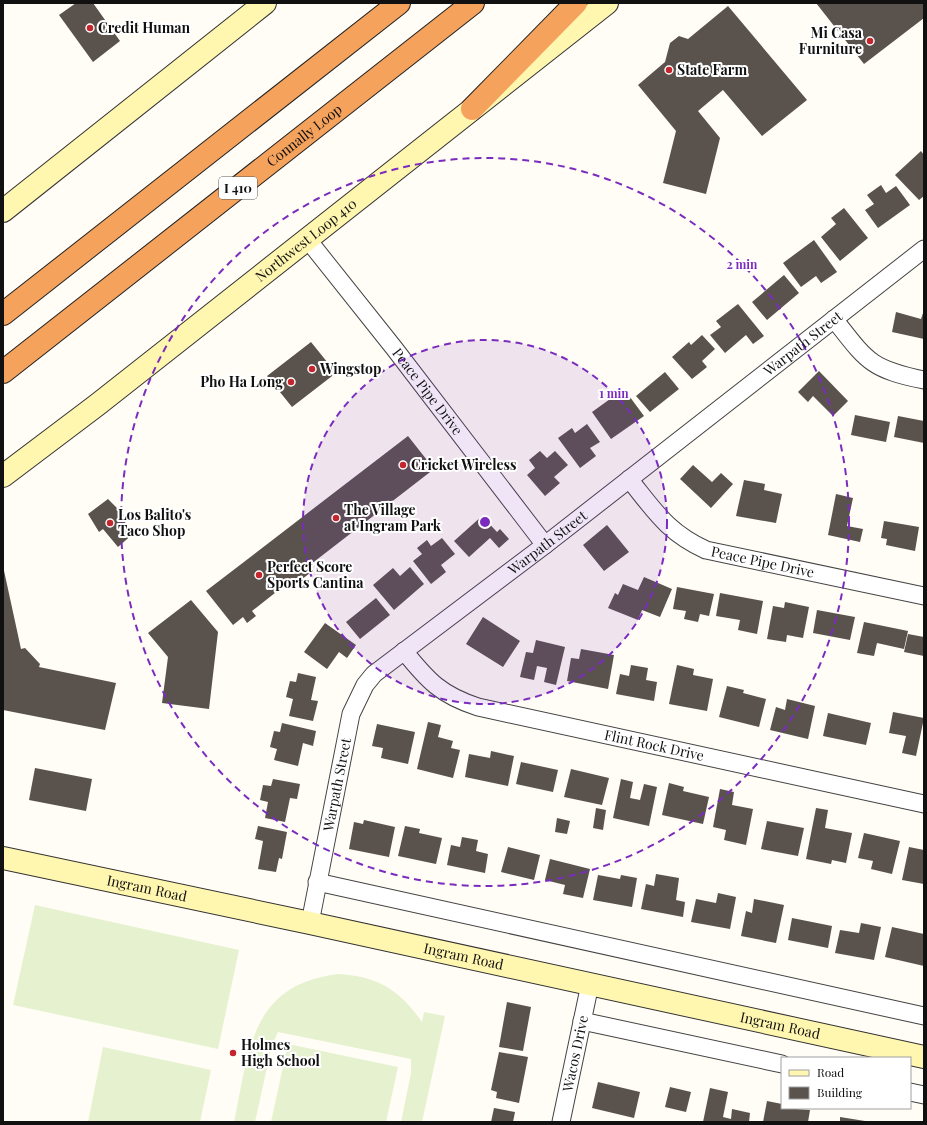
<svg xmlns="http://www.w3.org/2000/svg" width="927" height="1125" font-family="'Playfair Display',serif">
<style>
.pitch{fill:#e6f2cf}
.building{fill:#5a524d}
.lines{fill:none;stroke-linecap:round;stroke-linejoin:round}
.street-casing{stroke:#444;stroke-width:19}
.secondary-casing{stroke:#333;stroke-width:24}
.highway-casing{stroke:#222;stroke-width:24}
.street{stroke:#fff;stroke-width:17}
.secondary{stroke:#fff6b0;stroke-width:22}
.highway{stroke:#f5a25d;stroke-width:22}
.ring{fill:none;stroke:#7b2cbf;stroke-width:2;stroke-dasharray:7 5}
.poi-dot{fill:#c4262e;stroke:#fff;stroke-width:1.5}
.labels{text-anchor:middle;stroke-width:4;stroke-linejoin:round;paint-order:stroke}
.shield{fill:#fff;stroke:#585858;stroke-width:1}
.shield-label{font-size:13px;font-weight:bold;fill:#111}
.poi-label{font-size:14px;font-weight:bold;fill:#111;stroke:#fff;text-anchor:start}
.street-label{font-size:14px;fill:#111;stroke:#fff}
.centre{fill:#7b2cbf;stroke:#fff;stroke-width:2}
.ring-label{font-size:12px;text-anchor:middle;font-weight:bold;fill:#7b2cbf;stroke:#fff;stroke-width:4;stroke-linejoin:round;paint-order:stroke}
</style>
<rect width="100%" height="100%" fill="#fffdf5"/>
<!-- pitch -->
<path class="pitch" d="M35,905l204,45 -21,99 -205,-44z
M338,974c39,2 62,16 84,48l2,-10 21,4 -23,106h-21l10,-49v-14l-133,-27 -6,13 -17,77h-21c15,-71 16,-137 104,-148z
M288,1044l110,23 -12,55h-115z
M103,1047l108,23 -11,52h-112z"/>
<!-- building -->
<path class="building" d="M76,3h17l27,38 -27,21 -34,-47z
M816,3h108v15l-60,46z
M728,6l79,94 -45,36 -39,-46 -25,21 22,27 -14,56 -43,-11 13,-52 -38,-46 27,-23 5,-19 9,-7 9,3z
M921,151l3,4v41l-5,4 -24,-25z
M881,185l5,8 10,-7 14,19 -32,23 -13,-18 9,-6 -7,-9z
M844,208l24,30 -28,23 -19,-24 15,-13 -5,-6z
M814,240l23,32 -16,11 -5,-7 -15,11 -18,-24z
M784,275l15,18 -32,27 -15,-18z
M738,304l26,32 -11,8 -7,-9 -21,18 -15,-18 11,-8 -5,-6z
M924,310v29l-32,-7 4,-20 25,7z
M702,335l13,14 -13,12 5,6 -15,12 -20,-22 17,-15 2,3z
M311,342l25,31 -44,34 -25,-31z
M819,371l29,30 -15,15 -20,-20 -5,6 -10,-10z
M665,372l14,17 -29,23 -14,-16z
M624,389l20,27 -33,23 -19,-27z
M855,415l35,7 -4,20 -35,-7z
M898,416l26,5v22l-30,-6z
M587,424l13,18 -10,6 6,8 -16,12 -22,-30 14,-10 3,5z
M408,436l26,33 -128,99 4,5 -22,17 -3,-5 -33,26 4,5 -9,7 -4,-6 -10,8 -27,-34z
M540,451l7,7 8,-7 13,14 -14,12 6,6 -15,13 -18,-21 8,-7 -6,-8z
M693,465l19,17 9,-9 12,11 -22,24 -31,-29z
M744,480l21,4 -1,6 18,4 -6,29 -40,-7z
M836,494l17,4 -6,28 16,3 -3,13 -32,-7z
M108,499l19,19 -3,3 10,12 -16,14 -15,-18 -4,3 -11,-18z
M482,516l15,16 3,-3 9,10 -10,9 -9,-10 -21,19 -15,-16z
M884,521l35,6 -4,24 -29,-6 1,-6 -6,-1z
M607,525l22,27 -25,19 -21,-26z
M442,538l13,16 -14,11 5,7 -15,12 -18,-23 9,-7 -5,-6 10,-8 4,6z
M3,566l18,83 4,-1 15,16 -1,3 77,16 -11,47 -102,-20z
M410,567l14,17 -30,26 -21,-25 20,-17 7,8z
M644,577l28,12 -12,28 -18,-7 -4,10 -30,-12 7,-15 3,2 5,-11 15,6z
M677,587l37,7 -5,22 -9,-2 -2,8 -14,-3 2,-8 -13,-2z
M720,593l43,8 -6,33 -19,-4 2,-10 -24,-4z
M376,598l14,17 -30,24 -14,-17z
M191,600l27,32 -9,77 -47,-6 6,-46 -20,-24z
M785,602l24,5 -6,31 -16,-3 -1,7 -19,-3 6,-33 11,2z
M817,610l38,7 -5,23 -37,-7z
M483,617l37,24 -17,26 -37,-23z
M864,622l44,9 -4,18 -27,-6 -3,13 -17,-3z
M325,623l31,22 -9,13 -8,-6 -12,17 -23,-17z
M908,634l16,3v19l-20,-4z
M536,640l29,7 -9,38 -12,-3 3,-14 -10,-2 -3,14 -14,-3 6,-25 7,1z
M581,649l33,6 -6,34 -41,-8 4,-23 8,1z
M631,665l17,3 -2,12 11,2 -3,19 -38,-7 4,-20 9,2z
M677,665l17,4 -1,6 20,4 -6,32 -38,-7z
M298,673l18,4 -5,23 7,1 -5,20 -24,-5 4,-17 -7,-2 4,-16 6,1z
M727,686l17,4 -1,3 23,6 -7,28 -40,-10z
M787,699l28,7 -7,33 -38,-9 6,-23 9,3z
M893,712l31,6 -8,38 -14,-3 4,-17 -17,-3z
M828,713l43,10 -5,22 -43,-9z
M428,722l13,3 -3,12 15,4 -2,7 9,2 -7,28 -36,-9z
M282,723l34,8 -3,15 -10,-3 -5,23 -24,-6 3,-11 -7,-2 4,-16 6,1z
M377,724l38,8 -7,32 -27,-6 2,-10 -11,-2z
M491,751l23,5 -6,30 -43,-9 4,-23 21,4z
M521,762l37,8 -5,22 -37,-8z
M35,768l57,11 -6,32 -57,-11z
M571,769l38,9 -7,27 -38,-8z
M273,779l27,5 -3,15 -7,-1 -5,24 -20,-4 3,-16 -8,-2 3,-15 8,1z
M621,779l12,3 -3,16 10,2 4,-16 13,3 -8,39 -36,-8z
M669,783l15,4 -1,4 26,6 -6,27 -41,-9z
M720,789l14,3 -2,13 21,4 -7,36 -22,-5 2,-10 -13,-3z
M596,808l10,2 -3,20 -10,-2z
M816,808l12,2 -3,18 27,5 -6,30 -14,-3 -1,4 -25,-5z
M557,818l13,3 -3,13 -12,-2z
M364,820l31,7 -6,30 -40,-8 5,-27 9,2z
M767,821l37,7 -6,28 -37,-7z
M258,826l29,6 -5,27 -3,-1 -3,14 -18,-3 5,-28 -8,-2z
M405,826l15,3 -1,4 23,5 -6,26 -38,-8z
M864,833l36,8 -8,33 -21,-5 2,-8 -15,-3z
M462,837l16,3 -2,11 12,3 -3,19 -38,-8 4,-20 9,2z
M508,847l32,8 -6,25 -33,-8z
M909,847l15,3v34l-22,-4z
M550,859l40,10 -7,29 -20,-4 2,-9 -20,-5z
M656,874l23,4 -3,22 9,2 -2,15 -42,-8 5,-25 8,2z
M598,875l22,4 1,-4 16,3 -5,29 -39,-7z
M718,893l18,4 -6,32 -39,-7 5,-23 20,4z
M754,899l30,6 -8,38 -35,-7 5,-25 6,2z
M792,918l40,8 -4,22 -40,-8z
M861,923l20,4 -7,33 -39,-7 5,-23 19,3z
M892,927l32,7v32l-39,-9z
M507,1002l24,5 -8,44 -24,-4z
M499,1052l29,5 -9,46 -23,-5 1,-6 -6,-2z
M598,1082l42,10 -6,26 -42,-10z
M670,1087l21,5 -5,20 -21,-5z
M710,1088l18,4 -5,25 8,2 1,-10 18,4 -1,9h-46z
M767,1101l15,3v4l28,2 -2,12h-45z
M494,1108l21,4 -2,10h-22z
M840,1117l25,4v1h-25z"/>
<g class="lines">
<defs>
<g id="street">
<path id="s1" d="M308,240l86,108 151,197"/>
<path d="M834,319c33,42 36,50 90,61"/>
<path id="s2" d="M629,479c26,32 38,53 77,71l218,46"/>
<path id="s3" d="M404,651c24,30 37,44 74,56l446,97"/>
<path d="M317,882l607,134"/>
<path id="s4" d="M310,923l41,-209 14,-29 9,-11 171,-129 379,-296"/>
<path d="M582,1021l200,43"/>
<path d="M910,1092l14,3"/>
<path id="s5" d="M561,1122l29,-138"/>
</g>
<g id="secondary">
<path d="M3,211l262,-208"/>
<path id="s6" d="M3,476l94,-71 510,-402"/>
<path id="s7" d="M3,858l307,65 614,134"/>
</g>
<g id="highway">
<path d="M472,109l104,-106"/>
<path d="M3,314l396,-311"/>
<path id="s8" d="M3,372l470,-369"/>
</g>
</defs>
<!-- street casing -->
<use href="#street" class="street-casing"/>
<!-- secondary casing -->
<use href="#secondary" class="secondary-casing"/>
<!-- highway casing -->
<use href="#highway" class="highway-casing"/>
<!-- street -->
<use href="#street" class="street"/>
<!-- secondary -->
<use href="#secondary" class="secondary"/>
<!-- highway -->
<use href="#highway" class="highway"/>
</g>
<!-- distance rings -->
<circle cx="485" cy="522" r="182" fill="#7b2cbf" fill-opacity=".12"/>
<g class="ring">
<circle cx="485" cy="522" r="182"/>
<circle cx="485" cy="522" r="364"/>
</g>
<!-- markers -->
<g class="poi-dot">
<circle cx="90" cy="28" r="4"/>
<circle cx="870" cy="41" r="4"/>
<circle cx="669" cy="70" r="4"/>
<circle cx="312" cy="369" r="4"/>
<circle cx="291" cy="382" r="4"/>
<circle cx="403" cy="465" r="4"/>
<circle cx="336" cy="518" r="4"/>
<circle cx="110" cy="523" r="4"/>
<circle cx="259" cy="575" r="4"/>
<circle cx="233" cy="1053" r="4"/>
</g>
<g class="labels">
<!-- shield labels -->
<rect class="shield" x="219" y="177" width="38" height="22" rx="3"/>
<g class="shield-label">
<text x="238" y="193">I 410</text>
</g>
<!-- poi labels -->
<g class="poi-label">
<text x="98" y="33">Credit Human</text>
<text x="862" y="38" text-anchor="end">Mi Casa<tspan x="862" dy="16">Furniture</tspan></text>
<text x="677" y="75">State Farm</text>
<text x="320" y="374">Wingstop</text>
<text x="283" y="387" text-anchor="end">Pho Ha Long</text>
<text x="411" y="470">Cricket Wireless</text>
<text x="344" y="515">The Village<tspan x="344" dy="16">at Ingram Park</tspan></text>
<text x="118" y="520">Los Balito's<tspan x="118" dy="16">Taco Shop</tspan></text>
<text x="267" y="572">Perfect Score<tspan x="267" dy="16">Sports Cantina</tspan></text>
<text x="241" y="1050">Holmes<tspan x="241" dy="16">High School</tspan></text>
</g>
<!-- street labels -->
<g class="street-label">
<text dy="5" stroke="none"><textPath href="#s8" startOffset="383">Connally Loop</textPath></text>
<text dy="5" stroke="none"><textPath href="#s6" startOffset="384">Northwest Loop 410</textPath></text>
<text dy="5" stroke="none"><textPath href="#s4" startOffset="801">Warpath Street</textPath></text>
<text dy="5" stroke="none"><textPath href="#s1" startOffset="193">Peace Pipe Drive</textPath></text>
<text dy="5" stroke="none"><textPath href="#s4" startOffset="477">Warpath Street</textPath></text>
<text dy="5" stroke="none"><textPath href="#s2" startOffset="164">Peace Pipe Drive</textPath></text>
<text dy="5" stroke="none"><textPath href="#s3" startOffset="275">Flint Rock Drive</textPath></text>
<text dy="5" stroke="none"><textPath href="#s4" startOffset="141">Warpath Street</textPath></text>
<text dy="5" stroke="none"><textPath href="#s7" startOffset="147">Ingram Road</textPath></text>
<text dy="5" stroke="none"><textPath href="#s7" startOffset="471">Ingram Road</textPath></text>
<text dy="5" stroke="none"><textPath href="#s7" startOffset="795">Ingram Road</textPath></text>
<text dy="5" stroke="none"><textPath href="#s5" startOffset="70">Wacos Drive</textPath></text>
</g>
</g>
<circle cx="485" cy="522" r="6" class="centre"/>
<g class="ring-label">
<text x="742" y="269">2 min</text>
<text x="614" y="398">1 min</text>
</g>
<!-- border -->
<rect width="927" height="1125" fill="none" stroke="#111111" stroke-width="8"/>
<!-- legend -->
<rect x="781" y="1057" width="130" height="52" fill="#ffffff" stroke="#a0a0a0"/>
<rect x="789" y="1070" width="20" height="6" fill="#fff6b0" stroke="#a0a0a0"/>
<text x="817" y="1077" font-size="12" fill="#111111">Road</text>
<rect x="789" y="1087" width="20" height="12" fill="#5a524d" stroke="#a0a0a0"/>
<text x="817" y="1097" font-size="12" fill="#111111">Building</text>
</svg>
